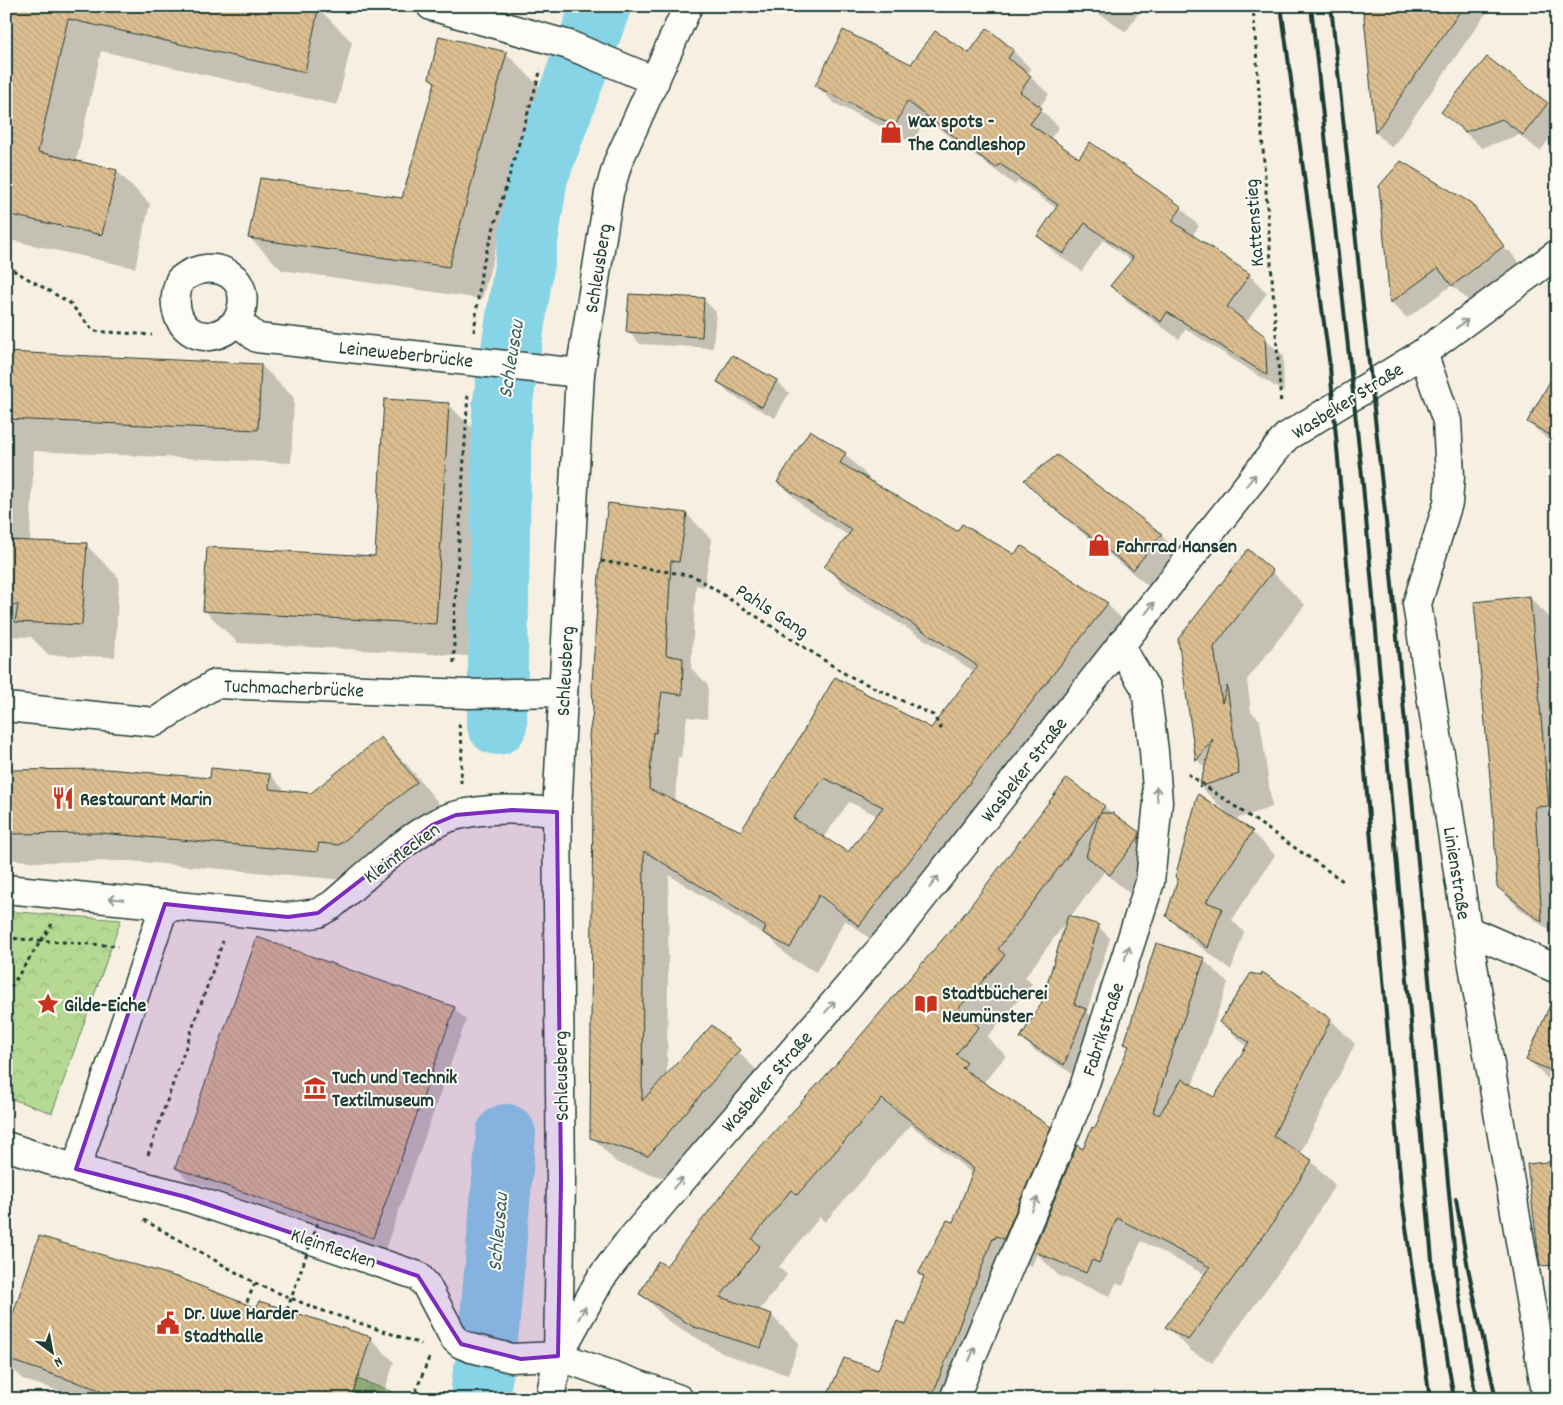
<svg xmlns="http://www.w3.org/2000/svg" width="1563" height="1405" font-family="Dekko,sans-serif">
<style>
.forest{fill:url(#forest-crowns);stroke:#6a8a63}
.shadow{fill:#0003;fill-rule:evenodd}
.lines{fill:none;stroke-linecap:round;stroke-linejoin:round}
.river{stroke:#87d4e6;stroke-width:60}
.building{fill:url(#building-back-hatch);stroke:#1f3d34;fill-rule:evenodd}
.street-casing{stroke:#1f3d34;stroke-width:31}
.secondary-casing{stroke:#1f3d34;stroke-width:31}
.path{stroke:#1f3d34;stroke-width:3;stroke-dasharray:4 4;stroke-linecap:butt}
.street{stroke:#fdfcf7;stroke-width:28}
.secondary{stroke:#fdfcf7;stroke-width:28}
.rail{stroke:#1f3d34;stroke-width:4}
.path-bridge{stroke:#1f3d34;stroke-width:3;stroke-dasharray:4 4;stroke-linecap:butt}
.oneway{stroke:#8e9c96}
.marked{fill:#7b2cbf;fill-opacity:0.2;stroke:#7b2cbf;stroke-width:4;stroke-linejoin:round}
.labels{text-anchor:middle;stroke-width:4;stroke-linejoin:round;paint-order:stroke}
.poi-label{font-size:20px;font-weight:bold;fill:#1f3d34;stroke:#fdfcf7;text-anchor:start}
.street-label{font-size:20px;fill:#1f3d34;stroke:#fdfcf7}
.water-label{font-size:21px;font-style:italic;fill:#396360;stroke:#fdfcf7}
</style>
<defs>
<pattern id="forest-crowns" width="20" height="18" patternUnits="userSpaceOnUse" patternTransform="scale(1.25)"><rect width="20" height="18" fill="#b5d892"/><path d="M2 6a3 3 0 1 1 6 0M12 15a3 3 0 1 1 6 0" fill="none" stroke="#9bba7e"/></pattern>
<pattern id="building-back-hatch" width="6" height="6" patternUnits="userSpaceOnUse" patternTransform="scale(1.25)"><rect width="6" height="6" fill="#ddbe90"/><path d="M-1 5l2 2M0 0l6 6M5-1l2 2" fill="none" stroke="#bda47d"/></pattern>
</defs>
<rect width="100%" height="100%" fill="#f7f0e2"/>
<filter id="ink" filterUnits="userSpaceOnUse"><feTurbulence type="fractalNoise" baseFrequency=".02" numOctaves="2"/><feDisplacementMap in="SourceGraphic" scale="10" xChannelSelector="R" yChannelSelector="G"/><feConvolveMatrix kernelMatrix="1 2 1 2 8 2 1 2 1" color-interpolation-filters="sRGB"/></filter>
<g filter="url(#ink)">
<!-- forest -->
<path class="forest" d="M6,911l115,9 -69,193 -46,-16z
M357,1379l56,20h-62z"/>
<!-- shadow -->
<path class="shadow" d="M13,6h295l11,3 33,33 -15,63 -236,-54 -25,111 41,9 33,33 -15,64 -129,-29v-205z
M1087,6h56l-17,26z
M1379,6h112l-99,142 -16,-15 -10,-108z
M440,38l67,16 33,33 -58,212 -200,-29 -33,-33 154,-38 33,-115 -6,-6z
M1013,51l18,18 -4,5 22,20 -10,14 20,19 -9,12 30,21 101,48 18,18 -7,10 57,39 18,18 -21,30 37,32 1,37 -98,-63 -7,10 -49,-35 -18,-18 20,-25 -29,-21 -21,31 -26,-17 -18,-18 19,-27 -39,-28 -3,4 -90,-67 -12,25 -79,-40 -18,-18 153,-30z
M1547,104l10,10v15l-17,22 -21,-16 -37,13 -39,-36z
M1471,204l10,10h-3l29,38 2,-2 -25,-32 35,45 -50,38 -17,-16 -45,33 -16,-16z
M704,300l12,12 -3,36 -73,-4 -12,-13z
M6,354l255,11 33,33 -3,65 -257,-12 -4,91 56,3 33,33 -4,79 -66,-2 -18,-18 -25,-1z
M732,356l45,25 12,12 -14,25 -45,-24 -12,-12z
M1557,372v76l-29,-26z
M448,404l33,33 -13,219 -230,-13 -34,-33 172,-52z
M845,454l25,25 -1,2 88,51 57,23 93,49 25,25 -247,321 -40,-30 -29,52 -26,-14 -20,-20 -101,-63 -2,200 45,-48 52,50 -90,104 -57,-18 -25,-26 3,-341 -4,-61 96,-221 25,26 -8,47 -8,-2 -5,83 17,17 -1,34 -20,-2 -6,40h-3l-3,45 66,30 60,-94 130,-9 44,-57 -124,-80 -25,-25 23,-31 -45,-29 -25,-25zM849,802l29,14 -29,37 -26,-15z
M1048,503l113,32 22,22 -27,35 -86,-69z
M1272,572l33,33 -58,75 4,32 9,8 12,87 -39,13 19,12 23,23 -43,65 12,12 -13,38 -41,-31 -23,-23 62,-101 -28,-28 5,-18 -9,-9 -17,-120z
M1529,597l22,22 6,61v256l-37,-27 -22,-22z
M380,738l29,29 36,44 -76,62 -22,-2 -1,9 -216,-19 -92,1 -32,-3v-89l206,9 58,-4 16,17 26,2z
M1104,807l34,26 29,28 -1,4 -27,36 -35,-29 -34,45 28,9 12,12 -23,74 10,10 -21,54 -42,-26 -12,-12 20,-34 25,-83 -42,56 7,7 -45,53 19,19 -22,26 7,7 59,39 25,25 8,-2 13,-21 34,-82 -4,-5 78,-83 24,23 -36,103 23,13 32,-52 -26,-25 42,-48 68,46 24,24 -55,110 11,7 24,24 -40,65 -83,113 -21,-12 -24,-24 39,-52 -65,-34 -18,45 -7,-3 -6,13 -52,-21 -21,-21 -5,12 -8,-3 -55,136h-141l51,-27 27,-45 18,-49 -5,-5 34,-49 20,-50 -62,-49 -86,97 -5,-5 -41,50 8,8 -28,36 12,4 28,28 -11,32 -64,-21 -56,-33 -27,-28z
M454,1008l12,12 -81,230 -197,-70 -12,-12z
M1557,1008v80l-29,-29z
M256,1310l114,28 24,24 -12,37h-322l3,-7 -39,-12 -18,-18v-23z
M1154,1389l18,10h-23z"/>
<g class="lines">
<!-- river -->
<path class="river" d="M497,725l5,-318 36,-230 63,-171
M489,1330l17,-196
M481,1388l2,-16"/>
</g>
<!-- building -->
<path class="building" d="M11,6h308l-14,66 -237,-53 -30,133 79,18 -15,65 -96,-21v-185z
M1363,6h101l-89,127z
M987,28l27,22 -6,8 23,18 -11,16 22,16 -12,16 49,34 11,-16 92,65 -10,14 78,53 -23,33 38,29 2,39 -100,-63 -6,10 -51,-36 23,-28 -48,-35 -22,31 -26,-18 21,-31 -58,-41 -4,4 -89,-67 -12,25 -80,-40 28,-56 68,34 24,-33 34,22z
M439,36l68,16 -58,215 -201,-29 12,-60 142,20 33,-116 -6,-4z
M1487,57l61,46 -25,32 -21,-16 -37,13 -24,-20z
M1401,161l70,42 33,43 -52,40 -14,-18 -48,35 -11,-117z
M629,294l75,4 -2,39 -76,-5z
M6,352l255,12 -3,66 -252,-11z
M732,355l45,25 -15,27 -45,-25z
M1557,369v70l-30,-17z
M384,399l65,4 -13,221 -233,-13 4,-64 168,9z
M810,430l36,23 -6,10 117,68 5,-7 52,30 8,-8 86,57 -249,323 -40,-31 -29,53 -27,-15 3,-6 -122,-76 -2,250 70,-76 28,25 -92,106 -58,-18 3,-342 -4,-61 4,-24 -1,-28 7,-108 9,-72 79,10 -8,49 -8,-1 -5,94 17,3 -1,37 -20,-3 -6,41 -3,-1 -4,57 92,42 59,-94 35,-60 96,51 47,-62 -154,-99 28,-37 -75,-48zM824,778l59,29 -35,45 -55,-34z
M1057,455l105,79 -29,36 -88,-69 -21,-21z
M6,540l81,3 -5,82 -67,-3 3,-17h-12z
M1248,549l25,22 -59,76 8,56 5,-17 12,88 -40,13 14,-48 -17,22 -18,-122z
M1530,596l19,210 -14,1 7,115 -45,-35 -4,-76 -19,-209z
M381,737l36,45 -78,63 -20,-2 -2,9 -217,-19 -94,1v-64l101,-1 103,9 1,-10 59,6 -1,15 42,4z
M1067,778l38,28 -5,7h13l26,19v5l-29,38 -24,-19 13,-42 -101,135 7,6 -47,54 21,18 -23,27 11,9 -5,5 89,59 -47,112 -8,-3 -1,3 -2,-1 -62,161h-105l18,-41 34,12 19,-49 9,4 18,-49 -6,-2 29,-54 6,2 21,-53 -92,-70 -85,96 -6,-5 -39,49 8,7 -40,51 52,17 -11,34 -67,-21 -55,-33 19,-33 8,5 86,-110 87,-95 126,-148z
M1198,794l55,37 -47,71 16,6 -14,40 -42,-32 12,-37 -3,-2z
M1068,915l31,10 -25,79 12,5 -22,56 -44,-27 21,-34z
M257,937l198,70 -82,231 -198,-70z
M1156,943l49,15 -39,111 1,1 -14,42 6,3 23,-36 32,18 35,-55 -30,-20 32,-49 10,3 1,-4 69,47 -58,117 39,24 -41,66 -83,114 -23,-13 45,-60 -93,-49 -18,45 -7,-3 -6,13 -53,-22 44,-106 6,4 9,-22 3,1 34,-82 -5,-2z
M1557,989v84l-31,-13z
M1557,1161v104l-17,1 -13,-102z
M39,1236l141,42 76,30 3,-7 112,36 -20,62h-253l2,-9 -94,-31v-24z"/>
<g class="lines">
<defs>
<path id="street" d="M431,6l138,39 86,36
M237,321c-33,35 -75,4 -57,-41 36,-28 78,0 57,41l20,17 323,35
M6,707l149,15 60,-38 253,10 95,-2
M6,889l282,28 30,-4 14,-8c32,-27 83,-78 122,-89 32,-9 70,-7 103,-4
M1467,930l90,39
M6,1146l70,23 110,28 232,79 8,9 28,53 7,6 10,4 40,10 47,-2 121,43
M76,1169l89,-265
M954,1399l129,-309 67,-208 8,-80 -4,-51 -8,-62 -26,-43 166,-209 137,-84 24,68 3,55 -2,27 -31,101 50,326 80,469"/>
<path id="secondary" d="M1423,353l134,-99
M560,1352l41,-74 26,-34 270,-314 223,-284
M550,1399l8,-43 3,-175 -4,-369 23,-439 29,-180 9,-31 70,-156"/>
</defs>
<!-- street casing -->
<use href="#street" class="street-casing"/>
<!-- secondary casing -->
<use href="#secondary" class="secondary-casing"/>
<!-- path -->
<path class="path" d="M1253,6l28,399
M6,266l64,37 23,28 59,4
M474,332l8,-65 59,-198
M601,561l93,15 153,99 86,40 9,15
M454,663v-41l14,-229
M459,724l3,21 -1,38
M1188,774l155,107
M6,938l112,8
M6,994l46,-70
M148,1155l75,-214
M144,1220l111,63 -9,21
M255,1283l57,24 109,37
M413,1399l17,-44"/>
<!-- street -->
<use href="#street" class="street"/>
<!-- secondary -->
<use href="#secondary" class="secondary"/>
<!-- rail -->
<path class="rail" d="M1281,6l49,361 72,831 28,201
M1311,6l52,479 70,786 21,128
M1331,6l56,525 71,758 18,110
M1456,1199l12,69 28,131"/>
<!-- path-bridge -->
<path class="path-bridge" d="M287,1310l32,-91"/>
</g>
<!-- one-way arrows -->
<defs><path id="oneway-shaft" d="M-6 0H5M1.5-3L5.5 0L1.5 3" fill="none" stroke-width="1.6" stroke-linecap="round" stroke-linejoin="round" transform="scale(1.25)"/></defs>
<g class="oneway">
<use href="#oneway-shaft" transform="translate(1462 324) rotate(-36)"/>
<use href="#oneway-shaft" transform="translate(1251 480) rotate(-51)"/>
<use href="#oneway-shaft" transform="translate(1150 608) rotate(-52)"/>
<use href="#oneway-shaft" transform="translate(1157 794) rotate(-93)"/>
<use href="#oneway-shaft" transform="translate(934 882) rotate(-52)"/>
<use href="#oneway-shaft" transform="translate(116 899) rotate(-175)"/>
<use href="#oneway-shaft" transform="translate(1127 953) rotate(-72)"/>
<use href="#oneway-shaft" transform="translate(830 1007) rotate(-49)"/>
<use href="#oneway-shaft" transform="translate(678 1183) rotate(-49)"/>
<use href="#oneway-shaft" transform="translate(1035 1204) rotate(-67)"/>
<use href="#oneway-shaft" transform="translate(582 1313) rotate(-61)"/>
<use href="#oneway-shaft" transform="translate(972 1354) rotate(-67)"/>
</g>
</g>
<!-- marked area -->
<path class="marked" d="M512,810l45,2 4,369 -3,175 -37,3 -60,-15 -43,-68 -232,-79 -110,-28 89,-265 123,13 30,-4 114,-88 24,-10z"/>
<!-- icons -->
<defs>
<symbol id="shop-bare" viewBox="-9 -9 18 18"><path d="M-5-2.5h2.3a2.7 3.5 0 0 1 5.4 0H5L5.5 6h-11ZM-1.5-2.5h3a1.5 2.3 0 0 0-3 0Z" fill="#c8321e" stroke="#fdfcf7" stroke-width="2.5" paint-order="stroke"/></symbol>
<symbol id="restaurant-bare" viewBox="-9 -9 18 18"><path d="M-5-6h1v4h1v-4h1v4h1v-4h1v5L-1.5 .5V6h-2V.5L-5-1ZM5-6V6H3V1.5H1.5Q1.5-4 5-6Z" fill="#c8321e" stroke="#fdfcf7" stroke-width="2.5" paint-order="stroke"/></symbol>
<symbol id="sight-bare" viewBox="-9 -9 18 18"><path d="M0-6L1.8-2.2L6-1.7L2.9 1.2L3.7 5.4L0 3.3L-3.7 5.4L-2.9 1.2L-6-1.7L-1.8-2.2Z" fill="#c8321e" stroke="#fdfcf7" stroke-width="2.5" paint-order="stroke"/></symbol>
<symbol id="library-bare" viewBox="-9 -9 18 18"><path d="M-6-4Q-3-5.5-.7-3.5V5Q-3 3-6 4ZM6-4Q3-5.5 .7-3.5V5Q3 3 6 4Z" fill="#c8321e" stroke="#fdfcf7" stroke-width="2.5" paint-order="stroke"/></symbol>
<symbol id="museum-bare" viewBox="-9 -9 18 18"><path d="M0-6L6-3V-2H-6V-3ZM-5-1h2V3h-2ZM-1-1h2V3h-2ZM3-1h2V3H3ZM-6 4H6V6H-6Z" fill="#c8321e" stroke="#fdfcf7" stroke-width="2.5" paint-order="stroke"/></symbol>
<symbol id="civic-bare" viewBox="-9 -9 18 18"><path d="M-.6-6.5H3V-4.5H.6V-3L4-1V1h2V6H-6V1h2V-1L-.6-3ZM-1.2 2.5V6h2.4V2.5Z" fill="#c8321e" stroke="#fdfcf7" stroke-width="2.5" paint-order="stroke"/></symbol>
</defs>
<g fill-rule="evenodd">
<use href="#shop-bare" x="875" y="116" width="32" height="32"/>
<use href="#shop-bare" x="1083" y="529" width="32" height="32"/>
<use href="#restaurant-bare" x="47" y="782" width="32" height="32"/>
<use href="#sight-bare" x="32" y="988" width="32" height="32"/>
<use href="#library-bare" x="910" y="988" width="32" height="32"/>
<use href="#museum-bare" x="299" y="1072" width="32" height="32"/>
<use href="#civic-bare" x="152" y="1307" width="32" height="32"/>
</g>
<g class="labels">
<!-- poi labels -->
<g class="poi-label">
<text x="908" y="127">Wax spots -<tspan x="908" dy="23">The Candleshop</tspan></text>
<text x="1116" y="552">Fahrrad Hansen</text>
<text x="80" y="805">Restaurant Marin</text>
<text x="942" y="999">Stadtbücherei<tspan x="942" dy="23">Neumünster</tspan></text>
<text x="64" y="1011">Gilde-Eiche</text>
<text x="332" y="1083">Tuch und Technik<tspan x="332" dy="23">Textilmuseum</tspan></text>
<text x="184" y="1319">Dr. Uwe Harder<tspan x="184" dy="23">Stadthalle</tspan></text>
</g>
<!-- street labels -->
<g class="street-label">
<text transform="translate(1253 223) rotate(-94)" y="7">Kattenstieg</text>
<text transform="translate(597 268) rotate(-81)" y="7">Schleusberg</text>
<text transform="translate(406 353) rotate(6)" y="7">Leineweberbrücke</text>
<text transform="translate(1347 400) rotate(-32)" y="7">Wasbeker Straße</text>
<text transform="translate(773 610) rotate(33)" y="7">Pahls Gang</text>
<text transform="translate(564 671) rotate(-87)" y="7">Schleusberg</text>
<text transform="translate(294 687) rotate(2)" y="7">Tuchmacherbrücke</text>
<text transform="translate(1023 769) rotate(-52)" y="7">Wasbeker Straße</text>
<text transform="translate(401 852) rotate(-36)" y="7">Kleinflecken</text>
<text transform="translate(1458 873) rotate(81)" y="7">Linienstraße</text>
<text transform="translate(1102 1029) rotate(-72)" y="7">Fabrikstraße</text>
<text transform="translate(560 1076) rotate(-91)" y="7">Schleusberg</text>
<text transform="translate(766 1081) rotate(-49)" y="7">Wasbeker Straße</text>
<text transform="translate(334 1247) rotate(19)" y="7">Kleinflecken</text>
</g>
<!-- water labels -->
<g class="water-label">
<text transform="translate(510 359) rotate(-81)" y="7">Schleusau</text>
<text transform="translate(497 1232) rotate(-85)" y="7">Schleusau</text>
</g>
</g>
<!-- margin -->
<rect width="1563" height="1405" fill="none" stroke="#fdfcf7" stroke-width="25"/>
<rect x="12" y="12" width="1538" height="1380" fill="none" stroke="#1f3d34" stroke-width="2" filter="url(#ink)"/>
<!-- north arrow -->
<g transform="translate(52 1352) rotate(148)" stroke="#fdfcf7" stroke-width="4" paint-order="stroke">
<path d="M0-4L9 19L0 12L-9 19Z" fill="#1f3d34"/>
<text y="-8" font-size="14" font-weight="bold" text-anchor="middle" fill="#1f3d34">N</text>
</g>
</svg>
